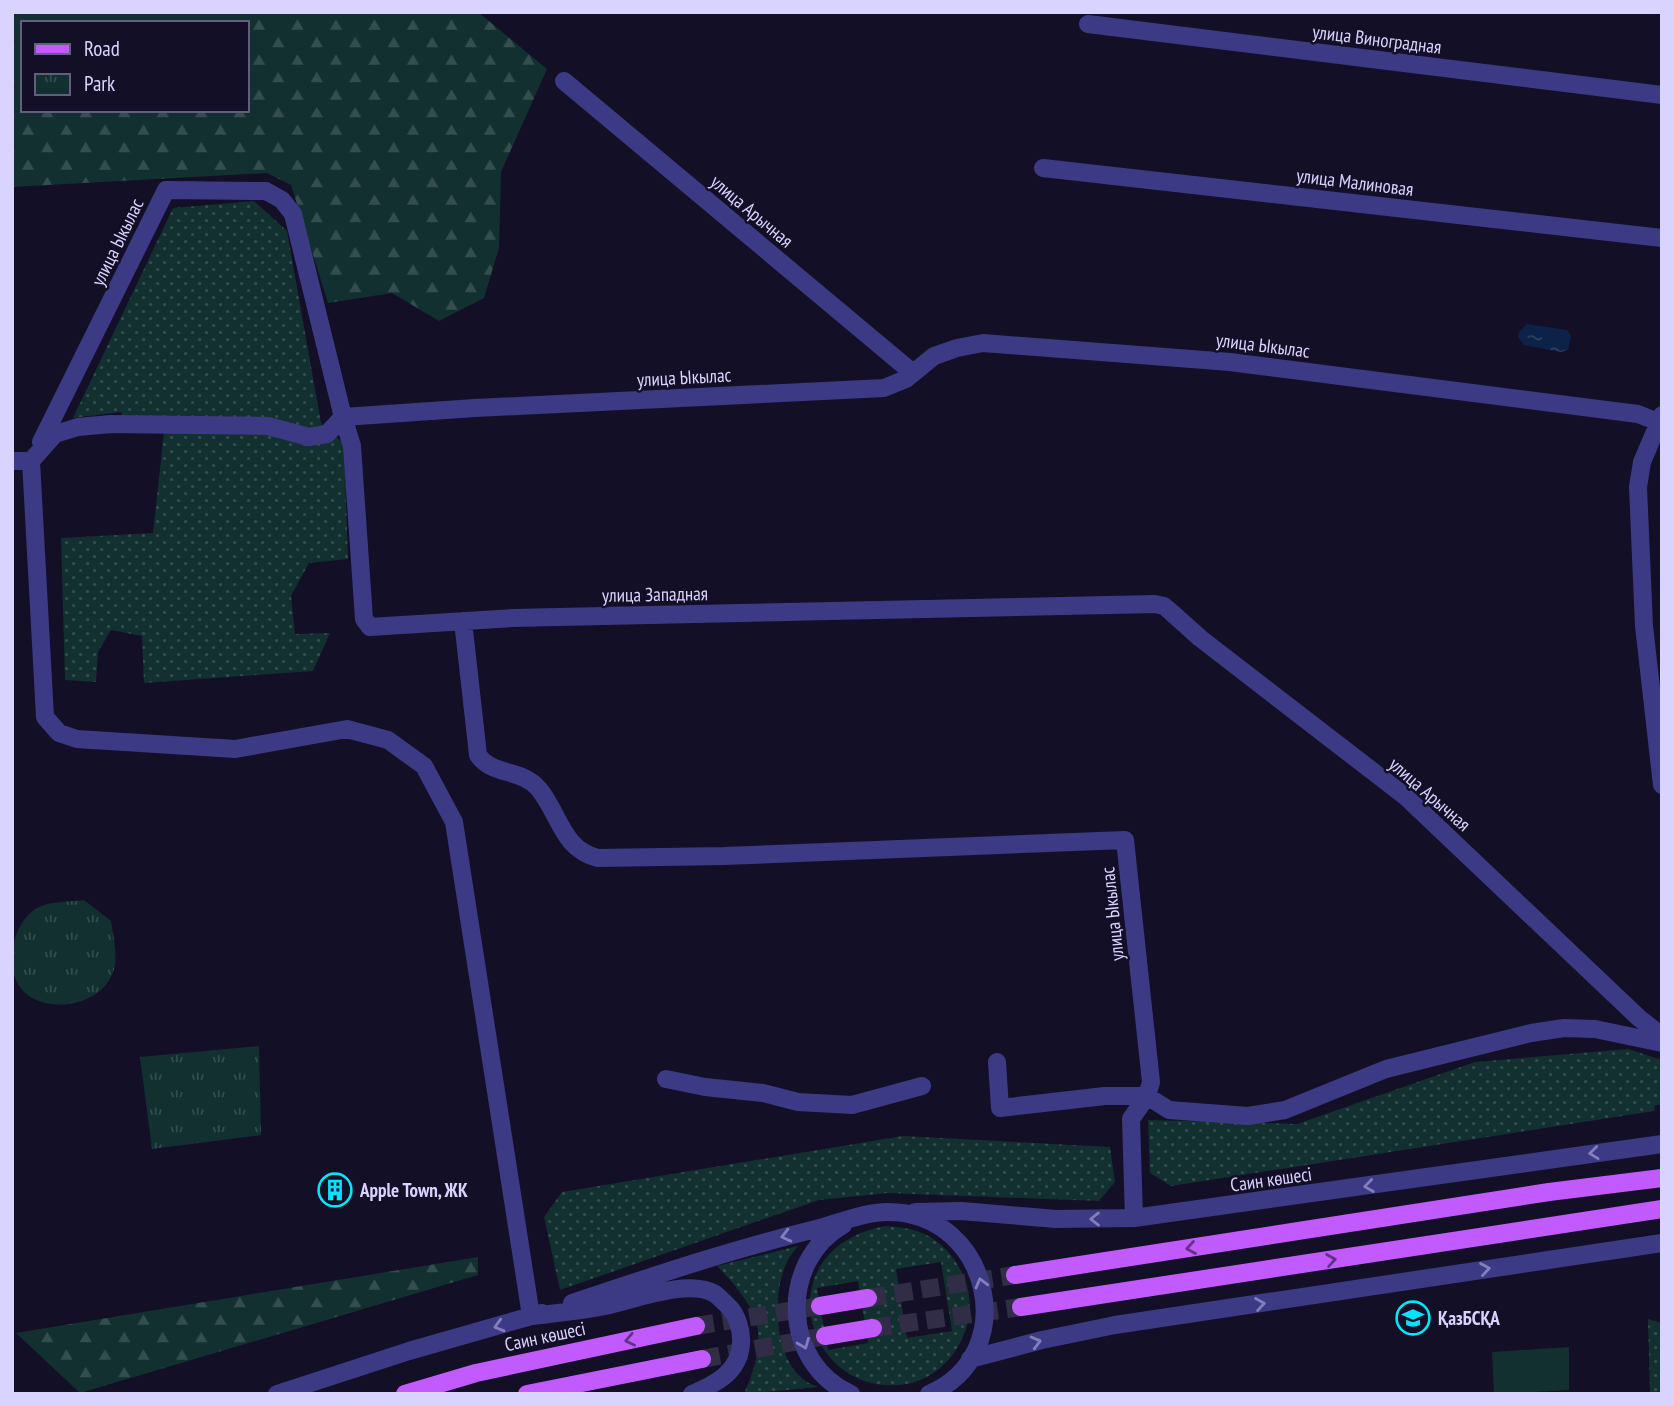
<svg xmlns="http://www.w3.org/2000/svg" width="1674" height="1406" font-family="'PT Sans Narrow',sans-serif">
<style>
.grass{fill:url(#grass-dots);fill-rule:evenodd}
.forest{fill:url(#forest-firs);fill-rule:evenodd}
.park{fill:url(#park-tufts)}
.pitch{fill:#12302f}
.water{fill:url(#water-ripples)}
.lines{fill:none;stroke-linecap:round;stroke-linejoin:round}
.major-tunnel{stroke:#312d47;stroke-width:18;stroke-dasharray:18 9;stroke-linecap:butt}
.minor{stroke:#3d3a85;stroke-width:18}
.major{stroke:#c25bff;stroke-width:18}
.oneway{stroke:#837fbc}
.oneway2{stroke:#623188}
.labels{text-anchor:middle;stroke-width:5;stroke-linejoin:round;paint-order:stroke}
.street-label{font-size:19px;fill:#d9d4ff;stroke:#130f26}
.poi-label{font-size:19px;font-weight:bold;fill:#d9d4ff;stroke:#130f26;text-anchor:start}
</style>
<defs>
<pattern id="grass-dots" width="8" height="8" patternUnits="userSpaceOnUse" patternTransform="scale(1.75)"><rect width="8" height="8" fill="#12302f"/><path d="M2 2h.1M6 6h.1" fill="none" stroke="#344d4e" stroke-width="1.8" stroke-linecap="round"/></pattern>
<pattern id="forest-firs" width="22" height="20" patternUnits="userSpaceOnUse" patternTransform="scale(1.75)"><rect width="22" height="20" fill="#12302f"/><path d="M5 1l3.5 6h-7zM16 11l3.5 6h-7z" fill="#344d4e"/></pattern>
<pattern id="park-tufts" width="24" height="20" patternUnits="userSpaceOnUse" patternTransform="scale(1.75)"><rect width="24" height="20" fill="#12302f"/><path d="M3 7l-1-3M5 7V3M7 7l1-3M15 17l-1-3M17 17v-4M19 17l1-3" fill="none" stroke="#344d4e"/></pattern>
<pattern id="water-ripples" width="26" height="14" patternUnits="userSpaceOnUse" patternTransform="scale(1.75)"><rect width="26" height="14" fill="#0c2248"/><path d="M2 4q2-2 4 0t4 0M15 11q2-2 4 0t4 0" fill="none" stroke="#2f4163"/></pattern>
</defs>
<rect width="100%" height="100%" fill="#130f26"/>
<!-- grass -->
<path class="grass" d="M254,201l33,30 34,192 23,21 4,115 -39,4 -18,33 4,38 35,-1 -17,38 -169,12 -2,-47 -31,-6 -13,22 -2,30 -31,-2 -4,-142 92,-5 11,-101 -37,-5 -6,-15 -48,6 100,-210z
M1628,1049l34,11v45h-7l-1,6 -483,75 -21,-13 -2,-53 149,4 178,-62z
M903,1136l207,11 5,35 -16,19 -211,-8 -69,7 -259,90 -16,-73 18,-25z
M885,1226c12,1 25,2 37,7 35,15 57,59 44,96 -9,26 -27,46 -54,54 -105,23 -152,-133 -27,-157zM941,1262l11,69 -45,7 -11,-69zM858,1281l10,62 -40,7 -11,-62z
M798,1246c-4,5 -10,12 -12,18 -14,32 -12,92 17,115 4,4 10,6 15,8l-74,7c26,-60 17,-82 -27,-128z
M1648,1319l14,4v71h-12z"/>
<!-- forest -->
<path class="forest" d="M12,12h466l69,57 -46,103 -2,76 -15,50 -45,23 -47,-28 -64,10 -37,-118 -24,-12 -255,14zM23,23h224v87h-224z
M478,1257v18l-398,118 -64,-60z"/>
<!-- park -->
<path class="park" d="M84,900l27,21c2,14 7,34 3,48 -9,34 -58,45 -85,27 -28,-19 -19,-72 8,-88 12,-7 34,-6 47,-8z
M259,1046l2,89 -109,14 -12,-92z"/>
<!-- pitch -->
<path class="pitch" d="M1569,1347v43l-75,4 -2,-42z"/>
<!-- water -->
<path class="water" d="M1527,324l40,6 4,6 -3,14 -7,2 -37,-7 -6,-8 1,-5z"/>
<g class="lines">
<!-- major-tunnel -->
<path class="major-tunnel" d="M868,1298l147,-23
M696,1326l124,-20
M873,1328l148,-21
M702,1359l123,-23"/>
<!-- minor -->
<path class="minor" d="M1088,24l574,71
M564,81l349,292
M1043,168l619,70
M1662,415l-20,47 -4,25 6,139 18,159
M41,442l125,-252 100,1 16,9 11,14 50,203 132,-9 409,-20 22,-9 28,-23 23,-8 26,-5 247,19 408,52 20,8
M12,461h19
M463,621l15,134c14,21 43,13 61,34 21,26 23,60 59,69l126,-2 401,-16 26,242 -4,14 -16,23 3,99
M997,1062l3,46 105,-12h42l22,14 79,6 37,-6 101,-41 145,-36 33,-5 31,1 67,14
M666,1079l39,8 58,6 35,9 54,3 70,-19
M915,1212l46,-1 95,8 78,-1 528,-74
M843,1225c-65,37 -61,139 8,169
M572,1303c81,-27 161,-54 244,-74 23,-6 48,-17 72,-17 102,0 135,142 41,182
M970,1359l72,-19 73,-15 547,-82
M277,1394l132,-43 133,-38
M692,1394c24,-10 47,-22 49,-50 1,-14 -4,-30 -14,-39 -4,-4 -8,-8 -12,-11 -26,-16 -81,6 -110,12 -24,5 -49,7 -74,10l-77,-494 -30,-56 -36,-26 -41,-11 -112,20 -158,-10 -18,-6 -14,-16 -14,-256 24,-27 23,-7 33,-3 157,2 41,11 18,-3 16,-17 9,29 12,173 6,8 143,-9 642,-14 9,2 7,6 29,26 206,159 233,221 23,18"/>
<!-- major -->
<path class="major" d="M1015,1275l534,-83 113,-14
M820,1306l48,-8
M1021,1307l641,-98
M825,1336l48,-8
M405,1394l71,-21 220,-47
M527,1394l175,-35"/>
</g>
<!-- one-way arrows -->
<defs><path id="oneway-chevron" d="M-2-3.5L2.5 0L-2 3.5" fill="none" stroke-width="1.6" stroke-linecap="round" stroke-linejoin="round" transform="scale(1.75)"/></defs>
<g class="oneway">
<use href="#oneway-chevron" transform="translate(1594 1153) rotate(173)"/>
<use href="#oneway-chevron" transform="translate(1369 1186) rotate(172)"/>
<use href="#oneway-chevron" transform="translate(1095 1219) rotate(180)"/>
<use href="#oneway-chevron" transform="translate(786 1236) rotate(166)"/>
<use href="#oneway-chevron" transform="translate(1485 1269) rotate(-9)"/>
<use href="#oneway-chevron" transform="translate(981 1283) rotate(-105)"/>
<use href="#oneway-chevron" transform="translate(1260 1304) rotate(-9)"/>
<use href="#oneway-chevron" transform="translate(499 1326) rotate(164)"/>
<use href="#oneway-chevron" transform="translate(1036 1342) rotate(-15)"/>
<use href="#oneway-chevron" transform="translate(804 1344) rotate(68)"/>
</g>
<g class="oneway2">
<use href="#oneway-chevron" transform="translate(1191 1248) rotate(171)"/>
<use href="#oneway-chevron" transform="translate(1331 1260) rotate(-9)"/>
<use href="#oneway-chevron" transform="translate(630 1340) rotate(168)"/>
</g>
<!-- icons -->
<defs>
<symbol id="building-ring" viewBox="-11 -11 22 22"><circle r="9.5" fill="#130f26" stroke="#00e5ff" stroke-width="1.5"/><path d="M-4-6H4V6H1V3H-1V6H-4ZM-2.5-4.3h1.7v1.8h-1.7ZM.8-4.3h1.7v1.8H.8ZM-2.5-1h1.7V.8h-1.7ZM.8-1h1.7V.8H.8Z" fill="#00e5ff"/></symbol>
<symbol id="university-ring" viewBox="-11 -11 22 22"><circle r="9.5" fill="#130f26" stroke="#00e5ff" stroke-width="1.5"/><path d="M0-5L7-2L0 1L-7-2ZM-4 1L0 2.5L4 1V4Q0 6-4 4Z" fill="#00e5ff"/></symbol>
</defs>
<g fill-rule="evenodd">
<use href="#building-ring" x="316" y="1171" width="38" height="38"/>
<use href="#university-ring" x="1394" y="1299" width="38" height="38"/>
</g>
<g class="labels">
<!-- street labels -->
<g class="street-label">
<text transform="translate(1377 39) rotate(7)" y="7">улица Виноградная</text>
<text transform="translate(1355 182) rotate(7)" y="7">улица Малиновая</text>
<text transform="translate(752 211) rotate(40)" y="7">улица Арычная</text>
<text transform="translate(117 242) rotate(-64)" y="7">улица Ыкылас</text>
<text transform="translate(1263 345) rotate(7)" y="7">улица Ыкылас</text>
<text transform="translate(684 377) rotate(-3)" y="7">улица Ыкылас</text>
<text transform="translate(655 594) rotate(-1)" y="7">улица Западная</text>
<text transform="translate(1430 794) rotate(41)" y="7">улица Арычная</text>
<text transform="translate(1112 914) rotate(-96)" y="7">улица Ыкылас</text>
<text transform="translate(1271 1179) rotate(-8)" y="7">Саин көшесі</text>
<text transform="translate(545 1336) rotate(-12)" y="7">Саин көшесі</text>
</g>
<!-- poi labels -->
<g class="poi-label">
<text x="360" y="1197">Apple Town, ЖК</text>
<text x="1438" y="1325">ҚазБСҚА</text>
</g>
</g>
<!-- border -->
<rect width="1674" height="1406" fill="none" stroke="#d9d4ff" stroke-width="28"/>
<!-- legend -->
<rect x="21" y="21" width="228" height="91" fill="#130f26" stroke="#625e7d" stroke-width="2"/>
<rect x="35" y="44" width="35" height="10" fill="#c25bff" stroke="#625e7d" stroke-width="2"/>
<text x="84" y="56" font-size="21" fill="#d9d4ff">Road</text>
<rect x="35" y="74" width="35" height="21" fill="url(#park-tufts)" stroke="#625e7d" stroke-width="2"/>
<text x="84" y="91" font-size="21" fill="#d9d4ff">Park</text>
</svg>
